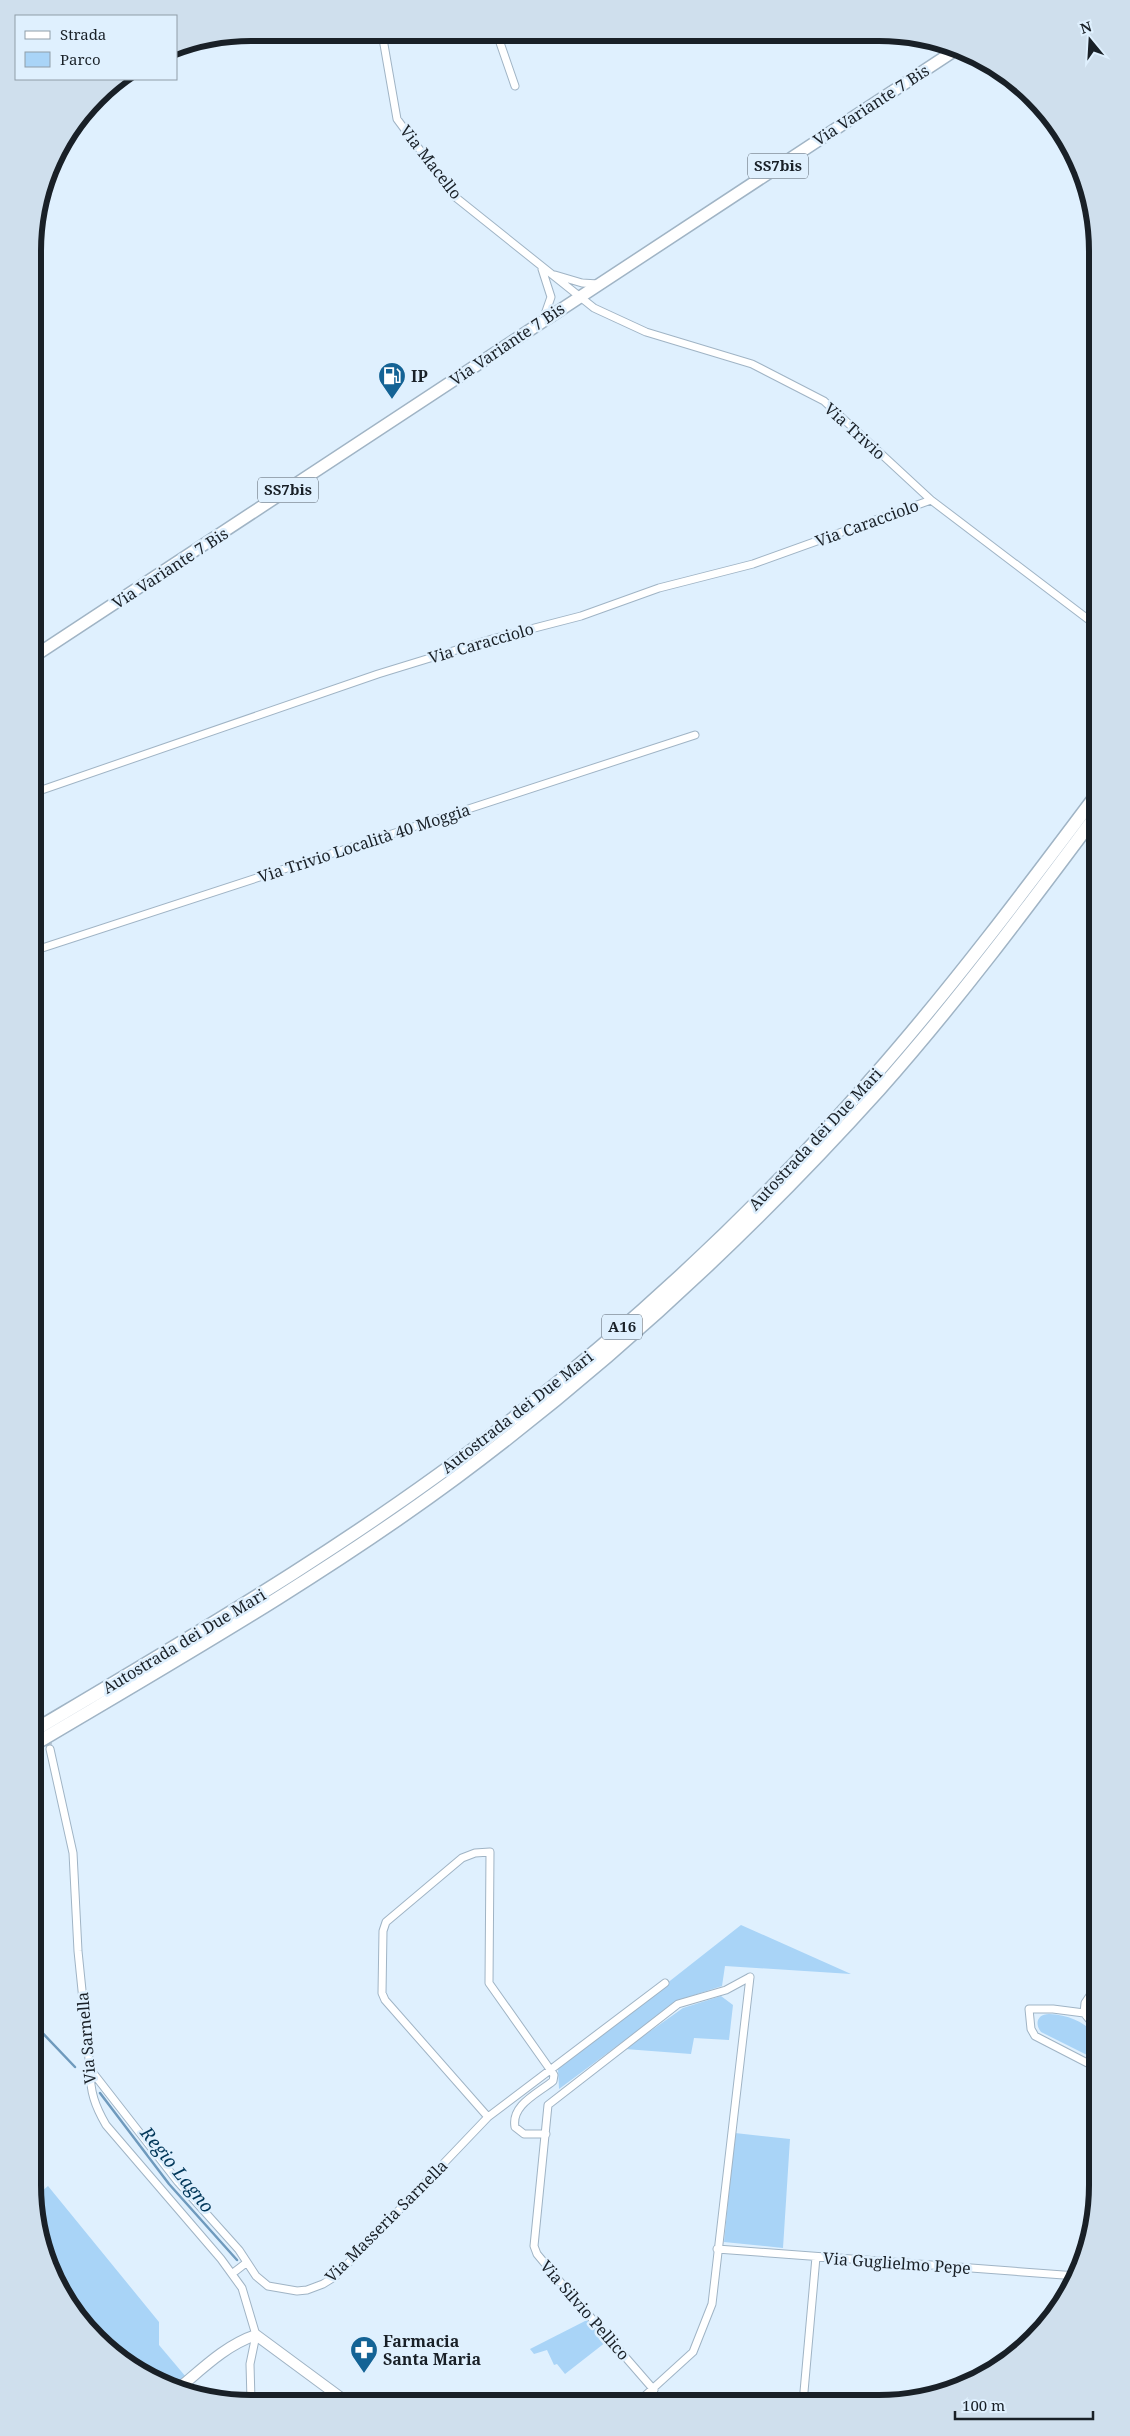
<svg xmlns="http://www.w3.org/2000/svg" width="1130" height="2436" font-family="'Noto Serif',serif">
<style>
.green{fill:#a9d4f7}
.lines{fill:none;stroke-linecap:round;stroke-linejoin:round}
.stream{stroke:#6f9abd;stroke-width:2.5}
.street-tunnel{stroke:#b7c6d3;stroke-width:7;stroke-dasharray:7 3.5;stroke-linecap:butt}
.street-casing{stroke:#a0b4c5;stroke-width:9}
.secondary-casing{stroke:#a0b4c5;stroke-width:12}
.primary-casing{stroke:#a0b4c5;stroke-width:14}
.highway-casing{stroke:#a0b4c5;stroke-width:15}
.street{stroke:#fff;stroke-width:7}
.secondary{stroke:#fff;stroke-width:10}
.primary{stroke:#fff;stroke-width:11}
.highway{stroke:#fff;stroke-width:12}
.labels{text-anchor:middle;stroke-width:5;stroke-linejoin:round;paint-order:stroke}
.shield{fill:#dff0fe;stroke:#545e68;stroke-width:1}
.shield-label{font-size:15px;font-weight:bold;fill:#192027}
.street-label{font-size:16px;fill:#192027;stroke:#dff0fe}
.poi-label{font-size:16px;font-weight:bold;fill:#192027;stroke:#dff0fe;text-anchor:start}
.water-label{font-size:18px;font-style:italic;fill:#003759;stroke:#dff0fe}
.rim{fill:none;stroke:#192027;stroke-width:6}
</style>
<rect width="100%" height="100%" fill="#dff0fe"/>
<!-- green -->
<path class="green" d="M741,1925l110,49 -126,-8 -3,20 -43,14 -120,89 -1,-20z
M721,1996l12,9 -4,35 -35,-2 -3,16 -66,-5 58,-41z
M1049,2014c20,1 33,7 48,21v25l-56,-28c-7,-9 -3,-18 8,-18z
M735,2133l55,6 -7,109 -59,-6z
M48,2186l111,136v23l27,32 -12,11c-65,-22 -113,-81 -133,-145 -5,-14 -5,-31 -7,-45z
M587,2320l19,22 -41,32 -8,-10 -3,1 -7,-15 -13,4 -4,-5z"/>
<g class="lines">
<!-- stream -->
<path class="stream" d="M33,2023l42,44
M100,2093l69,91 68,76"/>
<!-- street-tunnel -->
<path class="street-tunnel" d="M37,1709l13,40"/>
<defs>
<path id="street" d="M382,33l15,86 57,77 140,112 52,24 106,32 72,37 107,99 166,126
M497,34l18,52
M542,269l9,28 -8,23
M555,275l27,8 16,1
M33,793l345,-119 114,-35 89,-23 78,-28 94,-24 178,-64
M33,951l662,-216
M33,1691l4,18
M50,1749l23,104 5,98 12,118c0,23 5,37 16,56l115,134 21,29 14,47 -6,29 1,36
M1084,2013l-31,-4h-24l2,20 4,7 62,32
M1097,2029l-13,-16 1,-10 12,-18
M90,2069l88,113 61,68 17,26 12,10 29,5 10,-1 16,-6 13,-8 152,-159 177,-134
M488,2117l-103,-117 -3,-7 1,-62 3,-9 76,-64 13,-5 15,-1 -1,131 65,92 -1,6c-16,13 -42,24 -38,46l9,7h22
M717,2249l360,27
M233,2273l13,-10
M654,2390l-87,-100 -30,-36 -3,-8 14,-141 130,-101 48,-14 24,-13
M638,2402l55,-50 19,-48 38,-327
M803,2403l13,-146
M820,2403l84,-5 1,2"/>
<path id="secondary" d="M178,2389c25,-21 48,-44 78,-54l88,65"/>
<path id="primary" d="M33,657l924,-608"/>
<path id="highway" d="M33,1731c165,-98 330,-194 482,-314 129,-102 251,-216 359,-341 79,-90 151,-186 223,-282
M33,1745c143,-85 289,-168 424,-268 153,-114 294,-245 422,-387 78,-88 148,-182 218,-276"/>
</defs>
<!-- street casing -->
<use href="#street" class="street-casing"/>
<!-- secondary casing -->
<use href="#secondary" class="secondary-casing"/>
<!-- primary casing -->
<use href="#primary" class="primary-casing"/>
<!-- highway casing -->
<use href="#highway" class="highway-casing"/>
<!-- street -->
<use href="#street" class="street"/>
<!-- secondary -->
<use href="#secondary" class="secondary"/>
<!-- primary -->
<use href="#primary" class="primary"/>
<!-- highway -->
<use href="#highway" class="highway"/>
</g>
<!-- icons -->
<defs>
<symbol id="fuel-pin" viewBox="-11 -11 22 30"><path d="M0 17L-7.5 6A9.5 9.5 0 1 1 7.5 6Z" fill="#146395" stroke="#dff0fe"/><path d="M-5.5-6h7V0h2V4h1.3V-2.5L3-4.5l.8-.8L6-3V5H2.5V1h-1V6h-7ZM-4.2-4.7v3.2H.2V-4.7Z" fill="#fff"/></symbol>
<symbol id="pharmacy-pin" viewBox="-11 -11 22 30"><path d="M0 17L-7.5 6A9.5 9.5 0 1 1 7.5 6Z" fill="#146395" stroke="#dff0fe"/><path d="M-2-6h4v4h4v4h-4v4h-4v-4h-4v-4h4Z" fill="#fff"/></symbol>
</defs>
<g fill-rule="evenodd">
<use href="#fuel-pin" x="376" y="360" width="32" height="43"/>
<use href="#pharmacy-pin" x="348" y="2334" width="32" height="43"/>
</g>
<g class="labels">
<!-- shield labels -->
<g class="shield">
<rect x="748" y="153.5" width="60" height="25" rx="4"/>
<rect x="258" y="477.5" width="60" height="25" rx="4"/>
<rect x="602" y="1314.5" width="40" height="25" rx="4"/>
</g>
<g class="shield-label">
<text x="778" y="171">SS7bis</text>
<text x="288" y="495">SS7bis</text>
<text x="622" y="1332">A16</text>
</g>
<!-- street labels -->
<g class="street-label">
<text transform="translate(871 105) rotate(-33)" y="6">Via Variante 7 Bis</text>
<text transform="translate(431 162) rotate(52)" y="6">Via Macello</text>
<text transform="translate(507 344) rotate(-34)" y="6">Via Variante 7 Bis</text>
<text transform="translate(855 431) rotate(42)" y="6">Via Trivio</text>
<text transform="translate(867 523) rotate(-20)" y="6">Via Caracciolo</text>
<text transform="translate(170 568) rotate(-33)" y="6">Via Variante 7 Bis</text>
<text transform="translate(481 643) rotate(-16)" y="6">Via Caracciolo</text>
<text transform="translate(364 843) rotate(-18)" y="6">Via Trivio Località 40 Moggia</text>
<text transform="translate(815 1139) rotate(-47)" y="6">Autostrada dei Due Mari</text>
<text transform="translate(517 1412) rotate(-38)" y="6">Autostrada dei Due Mari</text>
<text transform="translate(184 1641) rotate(-31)" y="6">Autostrada dei Due Mari</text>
<text transform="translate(86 2038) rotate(-95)" y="6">Via Sarnella</text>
<text transform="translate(386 2221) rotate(-45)" y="6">Via Masseria Sarnella</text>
<text transform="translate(897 2263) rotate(4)" y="6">Via Guglielmo Pepe</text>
<text transform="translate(585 2310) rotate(49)" y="6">Via Silvio Pellico</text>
</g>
<!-- poi labels -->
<g class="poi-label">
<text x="411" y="382">IP</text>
<text x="383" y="2347">Farmacia<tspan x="383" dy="18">Santa Maria</tspan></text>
</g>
<!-- water labels -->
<g class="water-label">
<text transform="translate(177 2170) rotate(51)" y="6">Regio Lagno</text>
</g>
</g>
<!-- crop -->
<path d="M0 0H1130V2436H0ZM251 41H879A210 210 0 0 1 1089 251V2185A210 210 0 0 1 879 2395H251A210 210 0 0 1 41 2185V251A210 210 0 0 1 251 41Z" fill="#cfdfed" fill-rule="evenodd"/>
<path class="rim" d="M251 41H879A210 210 0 0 1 1089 251V2185A210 210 0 0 1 879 2395H251A210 210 0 0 1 41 2185V251A210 210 0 0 1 251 41Z"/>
<!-- legend -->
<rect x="15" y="15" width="162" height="65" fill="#dff0fe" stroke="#909da8"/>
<rect x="25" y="31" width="25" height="8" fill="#ffffff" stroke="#909da8"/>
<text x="60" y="40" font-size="15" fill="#192027">Strada</text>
<rect x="25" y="52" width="25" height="15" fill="#a9d4f7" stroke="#909da8"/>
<text x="60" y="65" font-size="15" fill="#192027">Parco</text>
<!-- north arrow -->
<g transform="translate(1090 40) rotate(342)" stroke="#dff0fe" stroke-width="4" paint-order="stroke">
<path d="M0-4L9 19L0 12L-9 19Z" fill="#192027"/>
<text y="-8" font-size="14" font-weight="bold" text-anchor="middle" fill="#192027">N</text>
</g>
<!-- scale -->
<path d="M955 2411v8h138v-8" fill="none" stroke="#192027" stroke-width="2.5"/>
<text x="962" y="2411" font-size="15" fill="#192027" stroke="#dff0fe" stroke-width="4" paint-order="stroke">100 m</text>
</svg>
